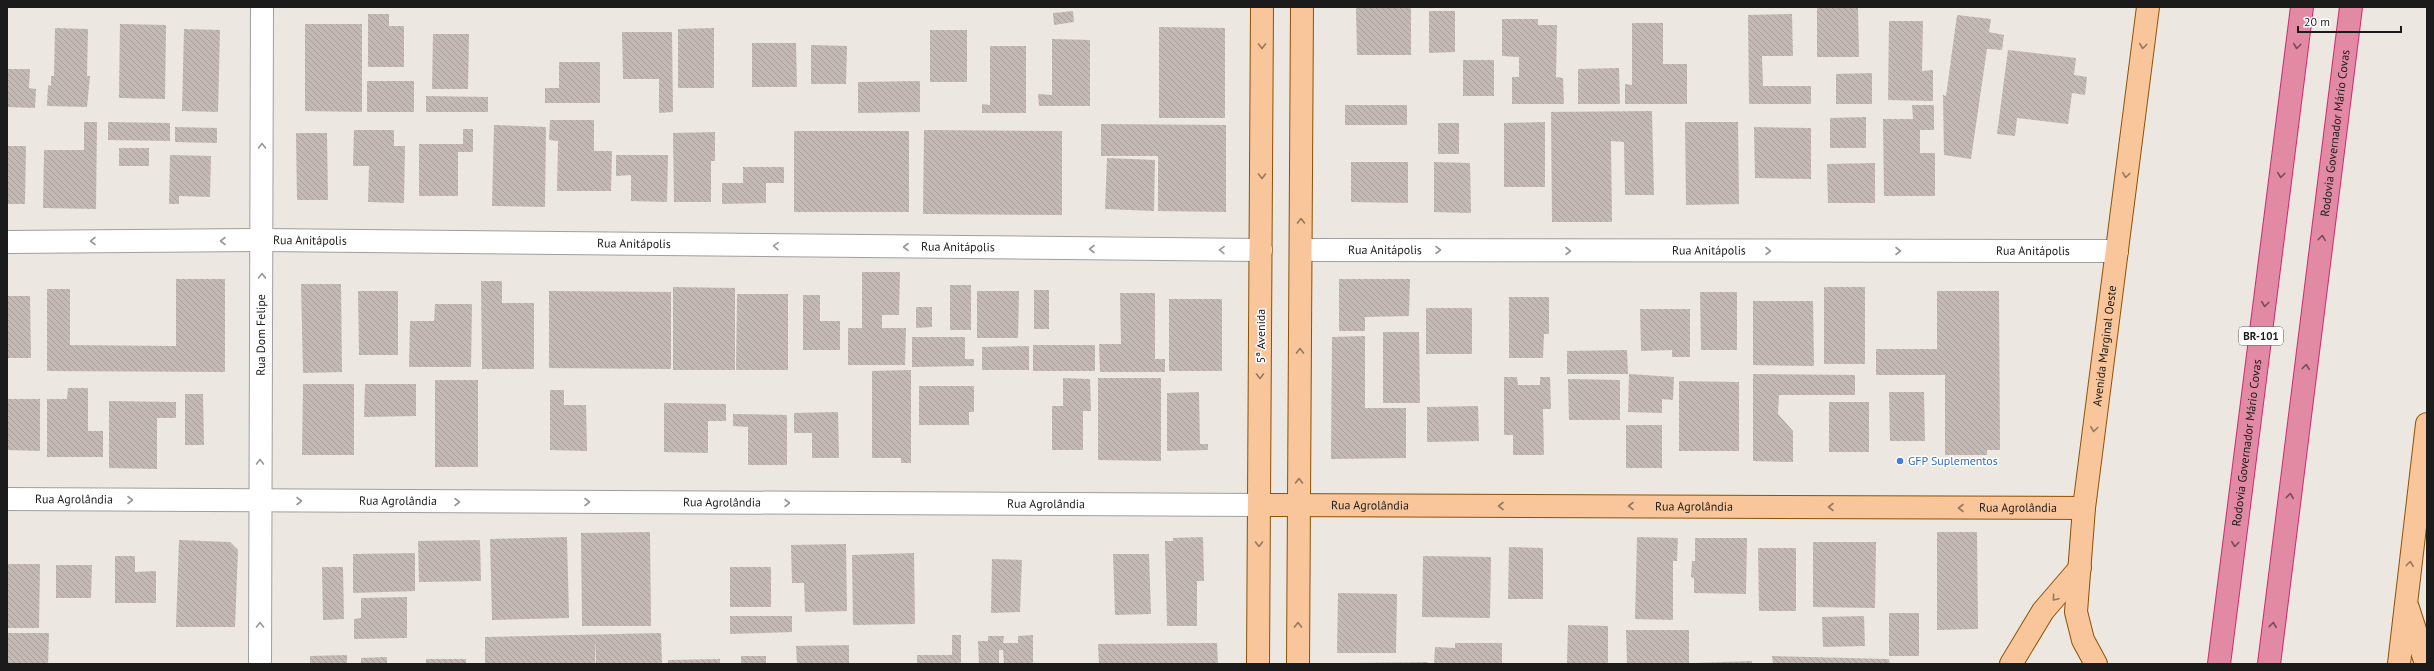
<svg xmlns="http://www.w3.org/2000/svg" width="2434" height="671" font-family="'PT Sans',sans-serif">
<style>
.building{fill:url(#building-back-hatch)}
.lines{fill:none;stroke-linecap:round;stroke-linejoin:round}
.minor-casing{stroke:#9f9f9f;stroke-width:24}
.major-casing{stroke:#8d5205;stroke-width:24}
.highway-casing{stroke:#cf2973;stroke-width:24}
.minor{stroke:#fff;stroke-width:22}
.major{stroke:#f8c69a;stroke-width:22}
.highway{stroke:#e289a3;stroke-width:22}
.oneway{stroke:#957961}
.oneway2{stroke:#754c58}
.oneway3{stroke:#989898}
.shop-dot{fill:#3f7fe0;stroke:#fff;stroke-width:1.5}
.labels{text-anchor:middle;stroke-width:3;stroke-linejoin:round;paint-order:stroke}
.shield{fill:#fff;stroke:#5f5f5f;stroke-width:1}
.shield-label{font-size:11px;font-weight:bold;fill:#1b1b1b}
.street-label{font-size:12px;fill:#1b1b1b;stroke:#fff}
.shop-label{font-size:12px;fill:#366cbe;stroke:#fff;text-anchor:start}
</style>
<defs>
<pattern id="building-back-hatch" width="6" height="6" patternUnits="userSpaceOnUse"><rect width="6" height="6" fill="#c4b9b4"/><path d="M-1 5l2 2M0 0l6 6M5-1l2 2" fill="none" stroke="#a89e9a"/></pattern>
</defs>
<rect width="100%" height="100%" fill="#ece7e0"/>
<!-- building -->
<path class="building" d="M1411,7v48h-54l-1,-47z
M1817,8h41l1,49h-42z
M1073,11l1,11 -20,3 -1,-12z
M1429,11h26v41l-26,1z
M368,14h21v12h15v41h-36z
M1792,14l1,42h-31l1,30h48v18h-62l-1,-89z
M1957,15l34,4 -2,13 15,3 -2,15 -15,-1 -16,110 -27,-4 -1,-60 3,1z
M1502,19h36v6h19l-1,52 7,1 1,26h-52v-27h7v-20l-17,-1z
M1889,21h34l-1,50 11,-1v31l-45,-1z
M1632,23h31v41h24v40h-62v-20l7,1z
M120,24l46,1 -1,74 -46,-1z
M305,24h57v88l-57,-1z
M1159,27l66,1v90h-66z
M55,28l33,1 -1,47h3l-3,31 -40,-1 1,-21 3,1v-10h3z
M714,28v60h-36v-59z
M184,29l36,1 -2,82 -36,-1z
M930,30h37v52h-37z
M622,32h50l1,80 -14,1v-34h-36z
M433,34h36l-1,55h-36z
M1052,39l38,1v66h-51l-1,-12 14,1z
M752,43h44l1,44h-45z
M811,45l36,1 -1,38h-35z
M990,46h36v67h-44v-9l8,1z
M2008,50l68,8 -2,17 13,2 -2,18 -13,-2 -4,31 -51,-6 -2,18 -18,-2z
M1463,60h31v36h-31z
M559,62h41v41h-55v-15h14z
M1619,68l1,36h-42v-35z
M7,69h23l-1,19 7,1 -1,19 -28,-1z
M1872,73v31h-36v-30z
M367,81h47v31h-47z
M920,81v31l-62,1v-31z
M426,96l62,1v15h-62z
M1345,105h62v20h-62z
M1912,105h22v25h-14v23h15v43h-51l-1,-77h30z
M1652,111l2,84h-29l-1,-53 -13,-1 1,81h-60l-1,-110z
M1866,117v31h-36v-30z
M550,120h44v31h18l-1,40h-54l1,-50 -9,-1z
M84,122h13l-1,87 -53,-1 1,-58h40z
M108,122l62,1v18l-62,-1z
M1545,122v65h-41v-64z
M1685,122h53l1,82 -53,1z
M1438,123h21v31h-21z
M1101,124l125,1v87l-68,-1v-55h-57z
M494,125l52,2 -1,80 -53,-1z
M175,127l42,1v15l-42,-1z
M1754,127l57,1v51l-56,-1z
M463,129h10v23h-15v44h-39v-52h44z
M354,130h40v16h11l-1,57 -36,-1 1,-36h-16z
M924,130l138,1v84l-139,-1z
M794,131h115v81h-115z
M715,132v29h-4v41h-37l-1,-69z
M296,133h31l1,67h-31z
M8,146h18l-1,58h-18z
M119,148h30v18h-30z
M170,155l41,1 -1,41 -31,-1v8h-10z
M616,155h52l-1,47 -36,-1v-26l-15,1z
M1107,158l48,2 -1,51 -49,-2z
M1351,162h57v41l-57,-1z
M1434,162l36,1 1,50 -37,-1z
M1875,163v40h-47l-1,-39z
M743,167h41v16h-18v20l-44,1v-21h21z
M862,272h38l-1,43h-17v13h24l-1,37h-57v-37h14z
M176,279h49v93l-178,-1v-82h23v56l106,1z
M1339,279h71l-1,37 -44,1v14h-26z
M481,281h21v22h32v66h-52z
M301,284h40l1,88 -39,1z
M950,285h21v45h-21z
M673,287l62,1v82h-62z
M1824,287h41v77h-41z
M1034,290h15v39h-15z
M358,291h40v64h-39z
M549,291l122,1v77l-122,-1z
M977,291h42l-1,47h-41z
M1937,291h62l1,159h-13v5h-42v-80h-69v-26h61z
M1700,292h37v58h-36z
M1120,293h35v66h10v13h-65l-1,-28h22z
M737,294h51v76h-52z
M803,295h17v26h20v29h-37z
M7,296h23l1,62h-24z
M1509,297h40v37h-5l-1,24h-34z
M1169,299h53v72h-53z
M1753,301h60l1,65 -61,-1z
M435,304h37l-1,63h-62l1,-46h24z
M916,307h16v20l-16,1z
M1426,308h46v46h-46z
M1640,309h50v48h-18v-7l-31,1z
M1383,332h36l1,71h-37z
M1365,336v72h41v50l-75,1 1,-122z
M912,337h53v22h9v7l-62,1z
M1033,345h62v26h-62z
M1029,346v24h-47v-23z
M1627,350l1,24h-61v-23z
M911,370v93h-10v-5h-29v-87z
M1629,374l45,3 -1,23 -11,-1v14l-34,-1z
M1753,374l102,1v20h-76l-1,19 15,17v31l-40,-1z
M1504,377h13l1,8h22v-8h10l1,32h-8l1,46h-31v-20h-9z
M1063,378l27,1 1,32h-8v39h-31v-44h11z
M1098,378h63v83l-63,-1z
M1568,379l52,1v40h-51z
M435,380h43v87h-43z
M1679,381l60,1v69h-60z
M303,384h51v71h-52z
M365,384h51v32l-52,1z
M919,386h55v26h-5v13h-50z
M68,388h20v43h15v26h-56v-58h20z
M550,390h14v15h22l1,46 -37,-1z
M1199,392l1,52h8v6l-41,1v-58z
M1889,392h35l1,49h-35z
M185,394h18l1,51h-19z
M7,399h33v52l-33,-1z
M109,401l67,1v16h-19v51l-48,-1z
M1829,402h40v50h-40z
M664,403l62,1v17h-18v32l-44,-1z
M1478,406l1,35 -52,1v-35z
M838,412l1,46h-27v-25h-18v-20z
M733,414l54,1v50h-39v-38l-15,-1z
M1626,425h36v43h-36z
M650,532l1,94h-69l-1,-93z
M1937,532h40l1,97 -41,1z
M567,537l2,81 -77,2 -2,-81z
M1203,537l1,44h-7v45h-30l-2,-85h8v-3z
M1637,537l41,1 -1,23h-4v59l-38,-1z
M1695,538h52l-1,56 -52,-1v-15l-3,-1 1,-16h3z
M179,540l51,2 8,8 -3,77h-59z
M480,540l1,41 -62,1 -1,-41z
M1813,542h63l-1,66 -62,-1z
M846,544l1,67 -42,1 -1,-29h-12l-1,-38z
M1509,547l34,1v51h-35z
M1758,548h38v63h-37z
M415,553v38l-62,2v-39z
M914,553l1,71 -62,1 -1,-70z
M1113,554h36l2,60 -36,1z
M115,556h20v16l21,-1v32h-41z
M1423,556l68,1 -1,61 -68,-1z
M992,559l30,1 -2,52 -29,1z
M7,564h33l-1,64h-32z
M56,565h36l-1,33h-35z
M322,567h21l1,52 -21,1z
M730,567h41v40h-41z
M1338,593l59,1 -1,59h-59z
M407,597v41l-53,1v-20l7,-1v-20z
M1889,613h30v43h-30z
M730,616h62v16l-62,2z
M1864,616l1,30 -42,1 -1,-30z
M1568,625l40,1v38h-41z
M1626,630h63v34h-62z
M7,633h42l-1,31h-41z
M661,633l1,31h-66l-1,-27v27h-110v-27z
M952,635h9v29h-44v-9h35z
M1033,635v29h-29l-1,-14h-4v14h-20l-1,-23h10v-5h16l-1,7h15v-7z
M1217,643l1,21h-119l-1,-20z
M1455,643h47v21h-68l1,-17 20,1z
M849,645v19h-52l-1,-18z
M347,655v9h-37v-8z
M741,656h25v8h-25z
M1772,656l117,3 1,5h-117z
M387,657v7h-26v-6z
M426,659h40v5h-40z
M720,659v5h-52v-4z
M1752,661v3h-58v-1z
M1428,662v2h-79v-1z"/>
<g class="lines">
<defs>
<g id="minor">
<path id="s1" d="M7,242l255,-2 999,10"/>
<path id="s2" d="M1301,250l816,1"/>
<path id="s3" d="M7,499l1252,6"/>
<path id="s4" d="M260,664l2,-657"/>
</g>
<g id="major">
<path id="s5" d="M1259,505l825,3"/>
<path d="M2408,608l18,56"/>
<path d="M1258,664l4,-657"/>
<path d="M1298,664l4,-657"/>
<path d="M2011,664l32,-53 37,-43"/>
<path id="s6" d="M2096,664l-13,-24 -7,-28 8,-104 64,-501"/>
<path d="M2399,664l28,-240"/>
</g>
<g id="highway">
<path id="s7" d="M2219,664l83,-657"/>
<path id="s8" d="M2269,664l82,-657"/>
</g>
</defs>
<!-- minor casing -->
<use href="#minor" class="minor-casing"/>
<!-- major casing -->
<use href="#major" class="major-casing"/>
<!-- highway casing -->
<use href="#highway" class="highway-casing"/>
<!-- minor -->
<use href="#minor" class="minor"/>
<!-- major -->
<use href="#major" class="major"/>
<!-- highway -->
<use href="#highway" class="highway"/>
</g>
<!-- one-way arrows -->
<defs><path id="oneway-chevron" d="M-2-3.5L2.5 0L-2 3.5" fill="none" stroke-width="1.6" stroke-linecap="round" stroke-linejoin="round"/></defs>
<g class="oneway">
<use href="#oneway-chevron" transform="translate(1262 46) rotate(90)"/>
<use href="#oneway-chevron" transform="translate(2143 46) rotate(97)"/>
<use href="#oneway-chevron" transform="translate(2126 175) rotate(97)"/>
<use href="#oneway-chevron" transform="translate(1262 176) rotate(90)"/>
<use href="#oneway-chevron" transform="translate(1301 221) rotate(-90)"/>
<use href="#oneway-chevron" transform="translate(1300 351) rotate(-90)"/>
<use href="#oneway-chevron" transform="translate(1260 376) rotate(90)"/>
<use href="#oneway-chevron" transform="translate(2094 429) rotate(97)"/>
<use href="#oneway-chevron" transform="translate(1299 481) rotate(-89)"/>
<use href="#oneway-chevron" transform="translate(1501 506) rotate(-180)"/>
<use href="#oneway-chevron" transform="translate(1631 506) rotate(-180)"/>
<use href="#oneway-chevron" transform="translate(1831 507) rotate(-180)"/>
<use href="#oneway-chevron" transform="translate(1961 508) rotate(-180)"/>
<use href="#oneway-chevron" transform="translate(1259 544) rotate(90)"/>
<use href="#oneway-chevron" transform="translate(2410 564) rotate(-83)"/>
<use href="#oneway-chevron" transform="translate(2055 598) rotate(130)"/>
<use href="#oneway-chevron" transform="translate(1298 625) rotate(-89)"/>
</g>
<g class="oneway2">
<use href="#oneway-chevron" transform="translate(2297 46) rotate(97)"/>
<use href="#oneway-chevron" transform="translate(2281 175) rotate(97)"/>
<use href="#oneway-chevron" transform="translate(2322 238) rotate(-83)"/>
<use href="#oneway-chevron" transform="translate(2265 304) rotate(97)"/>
<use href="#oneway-chevron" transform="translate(2306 367) rotate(-83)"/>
<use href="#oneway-chevron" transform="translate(2290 496) rotate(-83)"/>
<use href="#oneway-chevron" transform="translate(2235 544) rotate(97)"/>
<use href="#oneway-chevron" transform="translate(2273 625) rotate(-83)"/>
</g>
<g class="oneway3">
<use href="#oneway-chevron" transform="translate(262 146) rotate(-90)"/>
<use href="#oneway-chevron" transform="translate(93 241) rotate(180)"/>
<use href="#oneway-chevron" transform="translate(223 241) rotate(180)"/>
<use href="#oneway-chevron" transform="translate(776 246) rotate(-179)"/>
<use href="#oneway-chevron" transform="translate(906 247) rotate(-180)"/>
<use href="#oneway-chevron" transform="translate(1092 249) rotate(-180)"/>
<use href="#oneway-chevron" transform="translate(1222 250) rotate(-179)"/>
<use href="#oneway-chevron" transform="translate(1438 250)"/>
<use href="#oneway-chevron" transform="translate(1568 251)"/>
<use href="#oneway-chevron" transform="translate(1768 251)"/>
<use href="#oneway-chevron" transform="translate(1898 251)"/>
<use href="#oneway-chevron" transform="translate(262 276) rotate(-89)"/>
<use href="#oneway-chevron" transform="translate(260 462) rotate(-90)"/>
<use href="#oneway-chevron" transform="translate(130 500)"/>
<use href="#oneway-chevron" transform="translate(299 501)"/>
<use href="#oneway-chevron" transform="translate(457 502)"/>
<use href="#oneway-chevron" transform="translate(587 502)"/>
<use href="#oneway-chevron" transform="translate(787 503)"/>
<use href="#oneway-chevron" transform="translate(260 625) rotate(-90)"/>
</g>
<!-- markers -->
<circle class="shop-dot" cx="1900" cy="461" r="4"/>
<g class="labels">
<!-- shield labels -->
<rect class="shield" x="2239" y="327" width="44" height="18" rx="3"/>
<g class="shield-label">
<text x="2261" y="340">BR-101</text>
</g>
<!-- street labels -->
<g class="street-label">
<text dy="4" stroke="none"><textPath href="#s8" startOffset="535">Rodovia Governador Mário Covas</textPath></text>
<text dy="4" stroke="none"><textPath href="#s1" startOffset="303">Rua Anitápolis</textPath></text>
<text dy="4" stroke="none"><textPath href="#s1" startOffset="627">Rua Anitápolis</textPath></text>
<text dy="4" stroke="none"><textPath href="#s1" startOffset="951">Rua Anitápolis</textPath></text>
<text dy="4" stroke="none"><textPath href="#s2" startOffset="84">Rua Anitápolis</textPath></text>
<text dy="4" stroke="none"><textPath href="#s2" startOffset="408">Rua Anitápolis</textPath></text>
<text dy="4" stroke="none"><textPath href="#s2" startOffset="732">Rua Anitápolis</textPath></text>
<text dy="4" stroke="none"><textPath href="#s4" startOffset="329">Rua Dom Felipe</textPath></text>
<text transform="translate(1261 336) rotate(-90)" y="4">5ª Avenida</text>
<text dy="4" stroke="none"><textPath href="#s6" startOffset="324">Avenida Marginal Oeste</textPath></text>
<text dy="4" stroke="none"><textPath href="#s7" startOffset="223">Rodovia Governador Mário Covas</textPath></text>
<text dy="4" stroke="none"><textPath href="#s3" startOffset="67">Rua Agrolândia</textPath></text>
<text dy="4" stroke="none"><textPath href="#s3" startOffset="391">Rua Agrolândia</textPath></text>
<text dy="4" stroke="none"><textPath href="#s3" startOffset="715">Rua Agrolândia</textPath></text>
<text dy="4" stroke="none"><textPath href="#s3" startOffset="1039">Rua Agrolândia</textPath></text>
<text dy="4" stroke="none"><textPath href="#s5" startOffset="111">Rua Agrolândia</textPath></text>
<text dy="4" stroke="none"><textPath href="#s5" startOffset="435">Rua Agrolândia</textPath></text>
<text dy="4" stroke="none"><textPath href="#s5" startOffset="759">Rua Agrolândia</textPath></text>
</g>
<!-- shop labels -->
<g class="shop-label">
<text x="1908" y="465">GFP Suplementos</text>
</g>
</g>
<!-- border -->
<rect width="2434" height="671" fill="none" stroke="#1b1b1b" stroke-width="16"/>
<!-- scale -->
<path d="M2298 26v6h103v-6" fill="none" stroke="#1b1b1b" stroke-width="2"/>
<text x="2304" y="26" font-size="12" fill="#1b1b1b" stroke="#ffffff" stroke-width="3" paint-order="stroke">20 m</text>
</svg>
